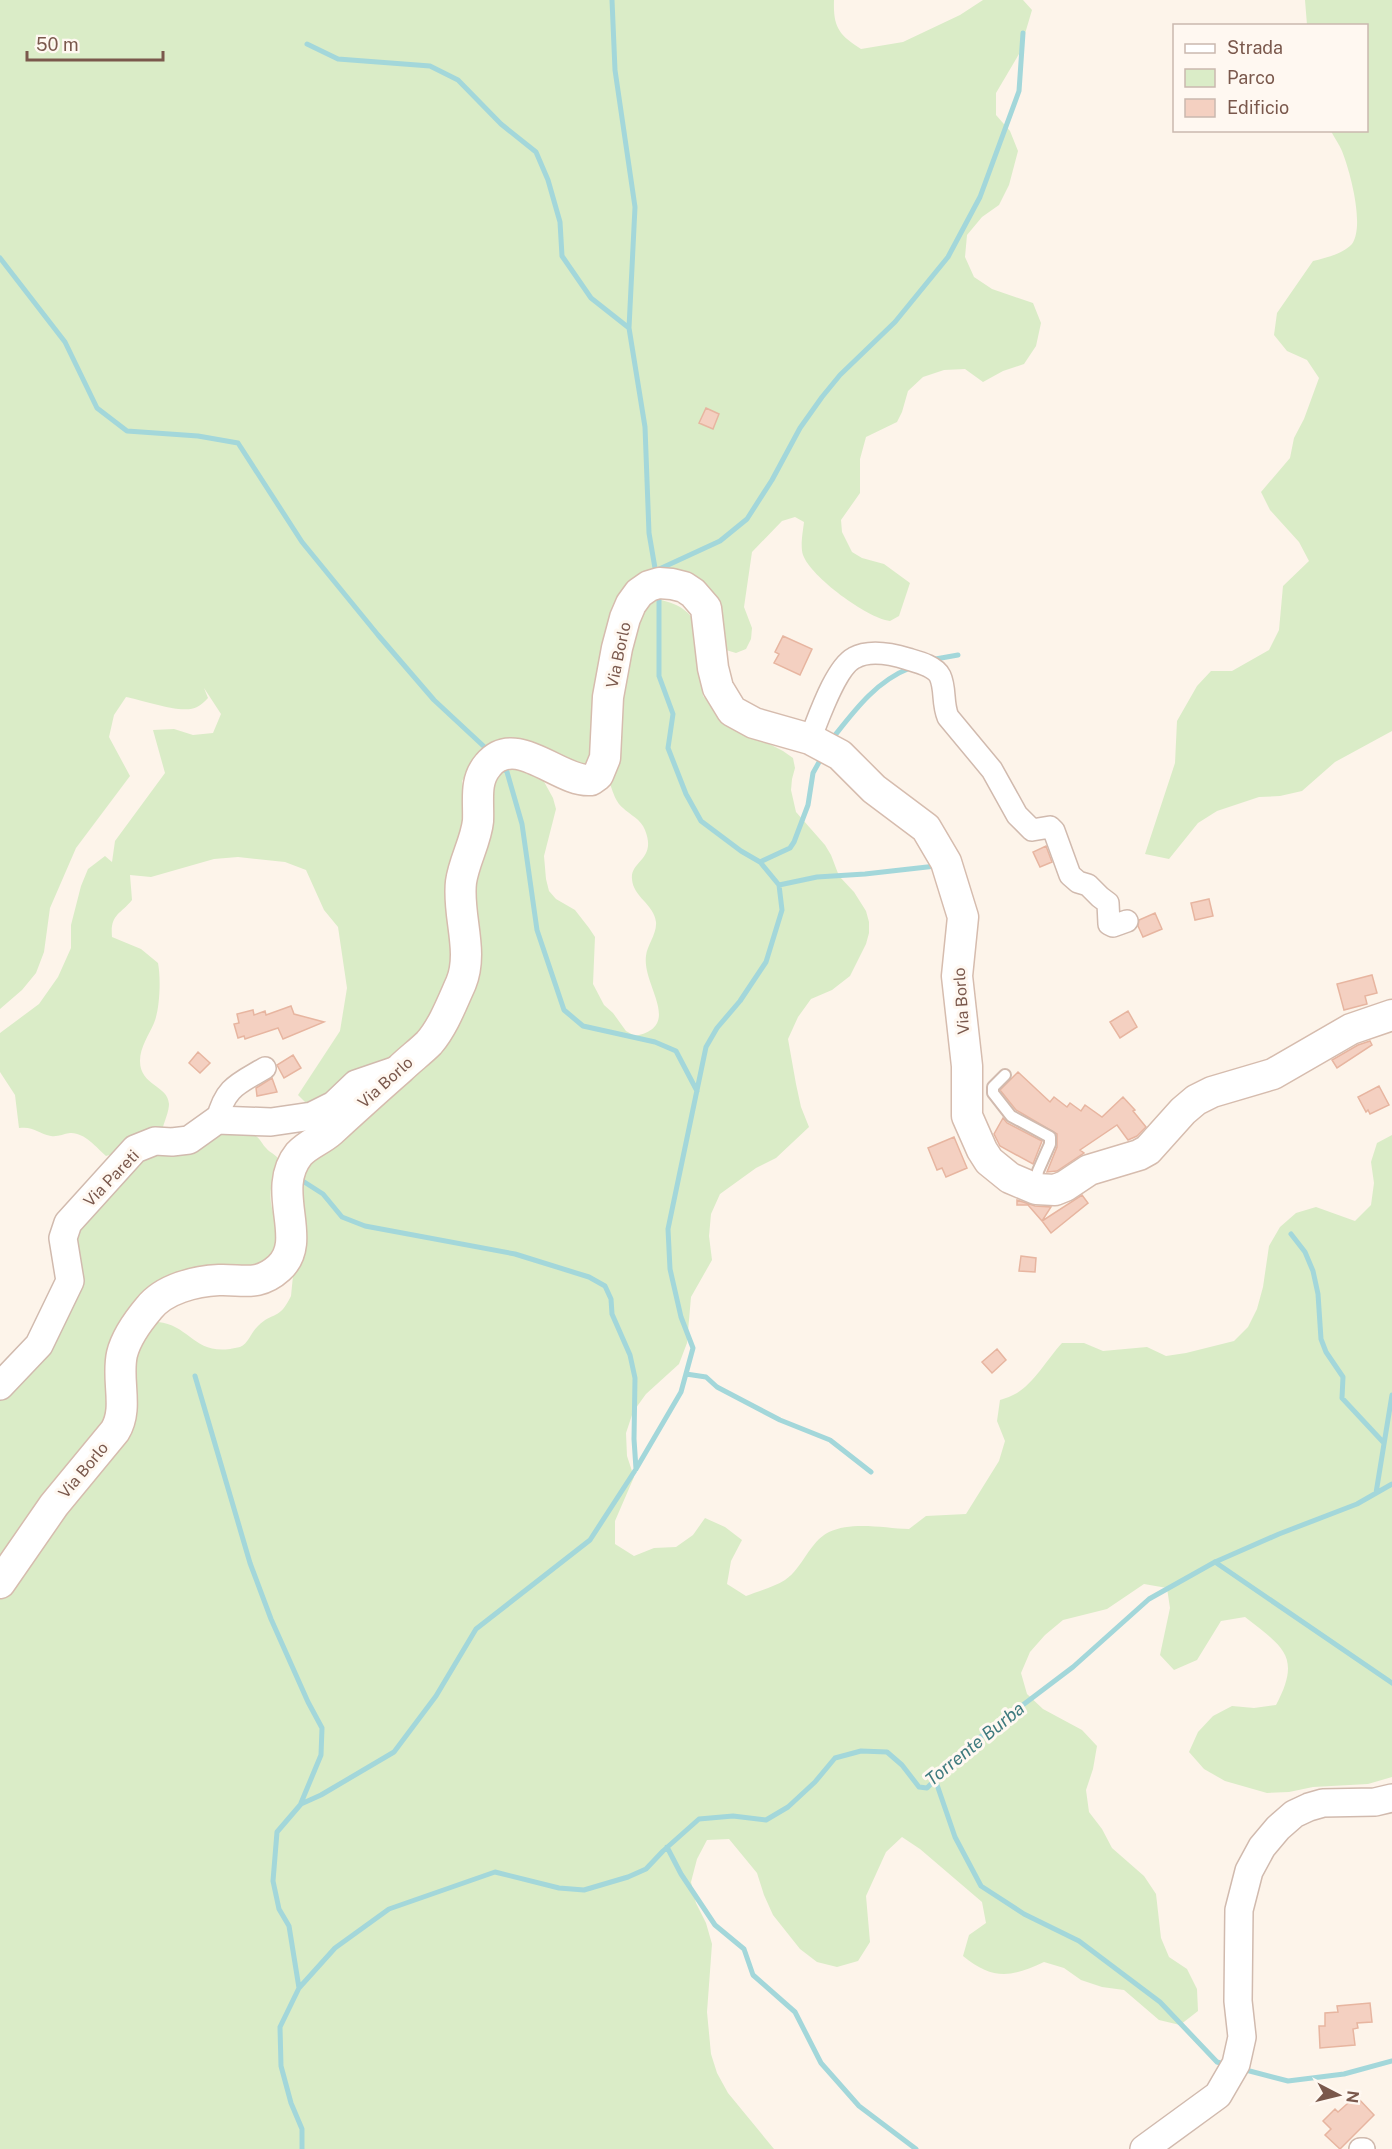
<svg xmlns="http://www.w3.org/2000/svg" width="1392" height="2149" font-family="'Public Sans',sans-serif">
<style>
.green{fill:#daecc7}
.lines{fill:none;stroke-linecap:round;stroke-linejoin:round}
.stream{stroke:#a3d7da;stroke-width:5}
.building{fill:#f4d0c1;stroke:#e7b5a0;stroke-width:1.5}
.service-casing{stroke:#d1baae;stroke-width:14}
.minor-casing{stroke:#d1baae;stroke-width:24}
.tertiary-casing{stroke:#d1baae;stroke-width:30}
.secondary-casing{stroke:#d6bcae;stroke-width:33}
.service{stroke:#fff;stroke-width:10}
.minor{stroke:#fff;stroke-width:21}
.tertiary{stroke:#fff;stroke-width:27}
.secondary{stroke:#fff;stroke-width:30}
.labels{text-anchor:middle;stroke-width:6;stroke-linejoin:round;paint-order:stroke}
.street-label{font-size:16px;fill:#7a584c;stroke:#fff8f1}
.water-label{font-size:18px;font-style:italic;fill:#3e7a7e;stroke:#fff8f1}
</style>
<rect width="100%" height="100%" fill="#fdf4ea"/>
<!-- green -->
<path class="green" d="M0,0h834c-1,27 5,35 27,49l42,-7 57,-27 23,-15h40l9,10 -13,44 -23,39v22l14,16 8,20 -9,34 -10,20 -17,12 -15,18 -2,22 9,20 18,12 41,14 8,20 -5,23 -12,18 -21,7 -20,11 -18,-13 -21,1 -21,7 -15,14 -6,21 -5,10 -31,15 -6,22v34l-19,27 1,12 10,20 10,6 22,6 26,19 -11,33 -9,5c-23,-3 -79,-44 -87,-66 -3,-9 0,-24 1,-33l-9,-5 -13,4 -30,31 -8,55 8,21 -1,11 -5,10 -10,4 -10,-3 -9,-46 -76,-26 -43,180 -11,9 -20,-4 -29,-19 -42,1 -22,18 -12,18 3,22 -15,186 -37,53 -90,59 -17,2 -8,-8 42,-64 7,-43 -9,-61 -14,-17 -18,-40 -21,-8 -47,-5 -24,2 -63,18 -21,-2 2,25c-12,15 -22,14 -20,37l29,12 17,14c3,15 2,46 -4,60 -5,12 -14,24 -14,38 0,25 28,24 29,43 0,7 -4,16 -6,23l-47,26 -10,3c-10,-9 -22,-24 -36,-23 -7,1 -12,4 -19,3 -14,-3 -17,-10 -32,-8l-4,-33 -15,-23v-39l39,-29 19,-27 13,-29v-23l10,-39 7,-17 17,-13 7,6 3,-21 50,-68 -12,-43 21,-1 19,6 20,-2 8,-19 -17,-26 4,10c-3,3 -7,7 -11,9 -14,8 -54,-7 -71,-10l-12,18 -5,22 21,39 -54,72 -26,60 -6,44 -8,21 -14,17 -22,19z
M1305,0h87v731l-57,31 -33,29 -22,5 -21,1 -42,14 -19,12 -29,36 -24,-5 30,-91 2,-42 20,-35 14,-15h21l37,-21 10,-20 4,-44 26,-25 -10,-19 -29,-32 -9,-18 29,-34 4,-20 10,-19 15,-41 -12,-18 -20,-9 -13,-16 3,-22 36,-52c12,-3 30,-7 39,-17 13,-18 -2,-73 -10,-93 -3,-7 -8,-14 -11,-20l35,-1v-104l-59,-1z
M657,599c19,4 35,11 41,31l5,66 31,30 49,25 10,7 2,10 -3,11 -1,11 5,22 29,33 6,10 8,21 15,16 12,19 3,11v11l-3,11 -16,32 -18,14 -21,9 -13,18 -10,22 8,45 5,23 8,20 -33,31 -20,10 -36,26 -9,20 -2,22 3,24 -21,37 -4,46 -8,21 -33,30 -13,18 -7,21 1,23 7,21 -19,44v23l19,12 20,-8 22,-1 17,-12 12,-17 20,9 17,13 -11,21 -4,23 19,12c12,-5 28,-9 39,-16 18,-12 24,-38 44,-48 23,-11 55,-4 80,-3l17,-13 40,-2 33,-53 6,-20 -8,-20 3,-21c6,-2 12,-4 17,-7 16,-9 32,-36 45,-50h22l19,8 44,-4 19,9 20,-3 48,-12 14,-14 9,-18 6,-22 6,-41 11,-19 16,-14 20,-6 39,14 16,-16 3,-22 -3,-21 6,-19 15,-8v642l-24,7 -55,3 -24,5 -22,1 -42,-12 -21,-12 -15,-17 9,-20 15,-16 19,-10 22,2 22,-3c26,-49 7,-58 -31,-88l-24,4 -24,39 -23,10 -14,-15 10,-47 -3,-20 -23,-4 -37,25 -44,11 -18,15 -15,17 -9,21 6,21 16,15 39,21 15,16 -4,23 -7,21 3,22 13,17 10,19 32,28 12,18 5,44 8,19 18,12 10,20 1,22 -18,14 -21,-5 -35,-30 -22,-3 -21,-7 -17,-12 -20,-6c-34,16 -51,18 -81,-6l6,-21 17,-12 -4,-21 -62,-53 -18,-12 -16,15 -20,44 4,46 -12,19 -21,6 -20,-5 -17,-13 -27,-34 -9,-20 -7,-22 -28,-34 -22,1 -10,19 -6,23 5,21 10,20 6,21 -5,68 4,42 6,19 11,20 46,56h-774v-550l52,-79 74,-78 5,-32 -1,-44 20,-37 8,-7c31,3 36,32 72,27 3,-1 7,-1 10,-2 9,-4 11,-15 18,-21 15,-15 21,-5 33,-30l12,-121 17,-27 117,-100 34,-148 13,-41 9,-82 19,-15 30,16 11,20 3,11 -12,47 2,23 3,12 7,8 19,11 14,18 6,9 -2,47 11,21 9,8 13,18 9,5c49,-10 7,-50 11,-80 1,-11 11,-22 10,-34 -2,-18 -23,-25 -24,-43 -2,-18 25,-19 13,-49 -4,-11 -15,-15 -22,-22 -7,-5 -10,-16 -13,-24l3,-10 15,-136 18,-34z
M252,1133c9,6 8,8 14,15 4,5 10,6 14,13 -6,14 -11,26 -9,42 4,26 20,38 -5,61l-102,23 -54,130 -110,151v-170l29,-27 47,-140 59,-69 17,-10 26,-3 34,-9 8,-6z"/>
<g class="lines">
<!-- stream -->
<path class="stream" d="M612,0l3,70 20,137 -6,121 16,99 4,106 7,41
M307,44l31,15 92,7 28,14 43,44 35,28 12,28 12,42 2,34 29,42 38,30
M0,258l65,84 32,66 30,23 71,5 40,7 64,99 76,93 56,65 57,53
M655,571l65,-30 27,-22 25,-39 28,-52 22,-31 18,-22 55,-53 53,-65 32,-60 39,-106 4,-58
M930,660l28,-5
M832,739c22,-28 44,-58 78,-71
M502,767l5,5 15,52 15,106 27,80 19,16 72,16 21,9 21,40
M760,862l30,-14 4,-6 14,-37 5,-32 10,-18
M779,885l38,-8 48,-3 71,-8
M298,1178l25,16 19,23 23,9 150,28 74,23 16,9 6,13 1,15 18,41 5,23 -1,61 2,30
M1291,1234l14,18 8,19 5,23 3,45 5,13 17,25 -1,21 41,44
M686,1374l20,3 11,10 63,33 50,20 41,32
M195,1376l55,187 21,56 37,83 14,26 -1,27 -20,48
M1376,1493l16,-98
M1215,1562l177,121
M935,1779l20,58 26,49 43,28 55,27 81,61 57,60 10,3
M667,1847l14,27 34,51 29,24 9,26 42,37 26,51 38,43 57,43
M299,1988l-10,-62 -10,-17 -6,-28 4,-49 24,-28 20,-9 73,-43 42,-56 40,-67 114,-89 46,-71 45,-77 12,-44 -12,-31 -11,-48 -2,-40 38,-182 11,-19 23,-27 26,-39 16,-52 -3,-25 -19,-23 -19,-11 -40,-30 -15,-27 -18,-46 5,-34 -14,-38v-84
M1242,2069l46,12 56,-7 48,-13
M302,2149v-20l-11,-26 -10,-37 -1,-39 19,-39 36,-40 54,-39 106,-37 64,16 25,2 44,-13 18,-8 17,-18 36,-32 34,-3 33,4 22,-13 27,-25 20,-24 26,-7 26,1 15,13 17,22 8,1 40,-41 106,-80 76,-68 66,-37 64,-28 78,-30 35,-20"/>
</g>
<!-- building -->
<path class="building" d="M706,408l13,6 -6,15 -14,-6z
M783,636l29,13 -12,26 -26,-12 5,-9 -4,-2z
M1046,846l6,16 -12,5 -7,-15z
M1209,899l4,17 -18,4 -4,-17z
M1155,913l7,16 -19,8 -5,-11 1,-6z
M1372,975l5,18 -12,3 2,8 -23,6 -7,-26z
M291,1006l3,8 30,8 -41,17 -5,-11 -33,11 -1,-3 -6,2 -4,-14 5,-1 -2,-9 16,-4 1,5 11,-4 1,4z
M1128,1011l9,16 -17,11 -10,-16z
M1370,1041l2,4 -35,23 -5,-8 26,-15z
M198,1052l12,11 -10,10 -11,-10z
M293,1055l8,13 -17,10 -7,-13z
M1018,1072l32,30 4,-5 13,10 3,-4 11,8 4,-6 17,12 21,-20 12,13 -2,1 13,16 -9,9 -9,4 -11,-15 -37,25 4,3 -27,18 -10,1 10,-25v-13l-41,-24 -16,-20z
M272,1078l5,14 -20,4 -1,-8z
M1379,1086l10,19 -19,9 -2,-4 -2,2 -8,-15z
M1003,1118l4,5 35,18 -9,23 -33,-18 -6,-12z
M954,1137l13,31 -21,9 -4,-9 -5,2 -9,-22z
M1082,1195l6,8 -37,30 -9,-12z
M1017,1200l18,6 16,1 -9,14 -14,-16h-11z
M1021,1256l15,2 -1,14 -16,-1z
M997,1349l9,11 -14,13 -10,-11z
M1370,2003l2,19 -15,1 1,5 -5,1 2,16 -35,3 -1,-22h6v-13l13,-1 -1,-6z
M1356,2096l18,19 -34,34 -15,-14 6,-6 -8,-8 12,-12 3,3z"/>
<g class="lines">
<defs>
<path id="service" d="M1005,1075l-12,12v6l18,23 39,21v7l-12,27 -2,15"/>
<path id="minor" d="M810,739c8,-19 25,-71 44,-81 16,-9 38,-4 54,1 10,3 27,7 32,17 6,13 2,27 8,41l44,53 25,45 15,15 18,-3 4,4 16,44 8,7 10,3 12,12 8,6 1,21 4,2 14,-5
M217,1120c8,-33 21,-36 48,-52
M1360,2149h4"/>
<path id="tertiary" d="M0,1386l39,-41 31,-64 -7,-43 5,-15 67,-74 20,-8 17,1 17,-2 28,-20 54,2 41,-6 22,-11 22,-21 41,-14
M1144,2149l74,-54 18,-31 6,-27 -4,-36 1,-91 10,-39 13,-24 16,-19 16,-14 15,-7 14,-4 52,-1 17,-4"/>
<path id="secondary" d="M0,1583l54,-78 61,-74c14,-23 1,-51 7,-77 4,-16 16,-33 27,-46 15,-19 46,-27 70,-28 24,-1 39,7 60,-12 31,-28 -10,-77 20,-114 9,-10 22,-14 32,-23 23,-21 46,-42 69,-62 9,-9 20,-17 29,-26 14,-16 23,-40 32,-60 13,-32 -4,-68 0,-101 3,-21 15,-41 17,-61 1,-20 -4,-40 10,-56 28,-34 72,18 103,15l7,-5 7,-17 3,-61 9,-49 8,-30 6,-14 8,-11 10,-7 10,-3 13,1 12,3 9,6 13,15 7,60 5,20 14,23 22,12 56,16 30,16 34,34 52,39 20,34 17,55 -6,59 10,90v50l15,34 7,11 21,17 26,11 19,1 10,-4 24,-16 50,-15 9,-5 35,-39 13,-11 16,-8 61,-18 78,-45 41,-14"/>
</defs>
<!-- service casing -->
<use href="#service" class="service-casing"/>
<!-- minor casing -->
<use href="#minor" class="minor-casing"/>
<!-- tertiary casing -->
<use href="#tertiary" class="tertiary-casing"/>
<!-- secondary casing -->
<use href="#secondary" class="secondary-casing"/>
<!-- service -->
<use href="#service" class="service"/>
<!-- minor -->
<use href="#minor" class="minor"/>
<!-- tertiary -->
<use href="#tertiary" class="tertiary"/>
<!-- secondary -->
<use href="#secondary" class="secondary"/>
</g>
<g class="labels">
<!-- street labels -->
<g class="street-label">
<text transform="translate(618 655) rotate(-78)" y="6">Via Borlo</text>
<text transform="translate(961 1001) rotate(-94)" y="6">Via Borlo</text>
<text transform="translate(385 1082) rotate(-42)" y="6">Via Borlo</text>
<text transform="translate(111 1178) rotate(-46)" y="6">Via Pareti</text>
<text transform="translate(83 1470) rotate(-50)" y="6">Via Borlo</text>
</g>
<!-- water labels -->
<g class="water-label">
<text transform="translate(975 1744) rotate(-39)" y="6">Torrente Burba</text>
</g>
</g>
<!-- legend -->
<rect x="1173" y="24" width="195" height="108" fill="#fff8f1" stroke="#cab8af" stroke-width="1.5"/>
<rect x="1185" y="44" width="30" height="9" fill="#ffffff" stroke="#cab8af" stroke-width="1.5"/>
<text x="1227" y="54" font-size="18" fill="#7a584c">Strada</text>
<rect x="1185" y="69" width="30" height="18" fill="#daecc7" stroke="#cab8af" stroke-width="1.5"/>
<text x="1227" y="84" font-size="18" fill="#7a584c">Parco</text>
<rect x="1185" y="99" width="30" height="18" fill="#f4d0c1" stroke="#cab8af" stroke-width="1.5"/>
<text x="1227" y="114" font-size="18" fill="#7a584c">Edificio</text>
<!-- north arrow -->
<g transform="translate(1338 2095) rotate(97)" stroke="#fff8f1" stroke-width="4.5" paint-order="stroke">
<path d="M0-4.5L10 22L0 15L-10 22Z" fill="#7a584c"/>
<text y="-9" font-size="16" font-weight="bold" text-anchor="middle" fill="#7a584c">N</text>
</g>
<!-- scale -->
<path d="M27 51v9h136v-9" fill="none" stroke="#7a584c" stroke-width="3"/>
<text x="36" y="51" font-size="18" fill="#7a584c" stroke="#fff8f1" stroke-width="4.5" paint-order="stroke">50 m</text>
</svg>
